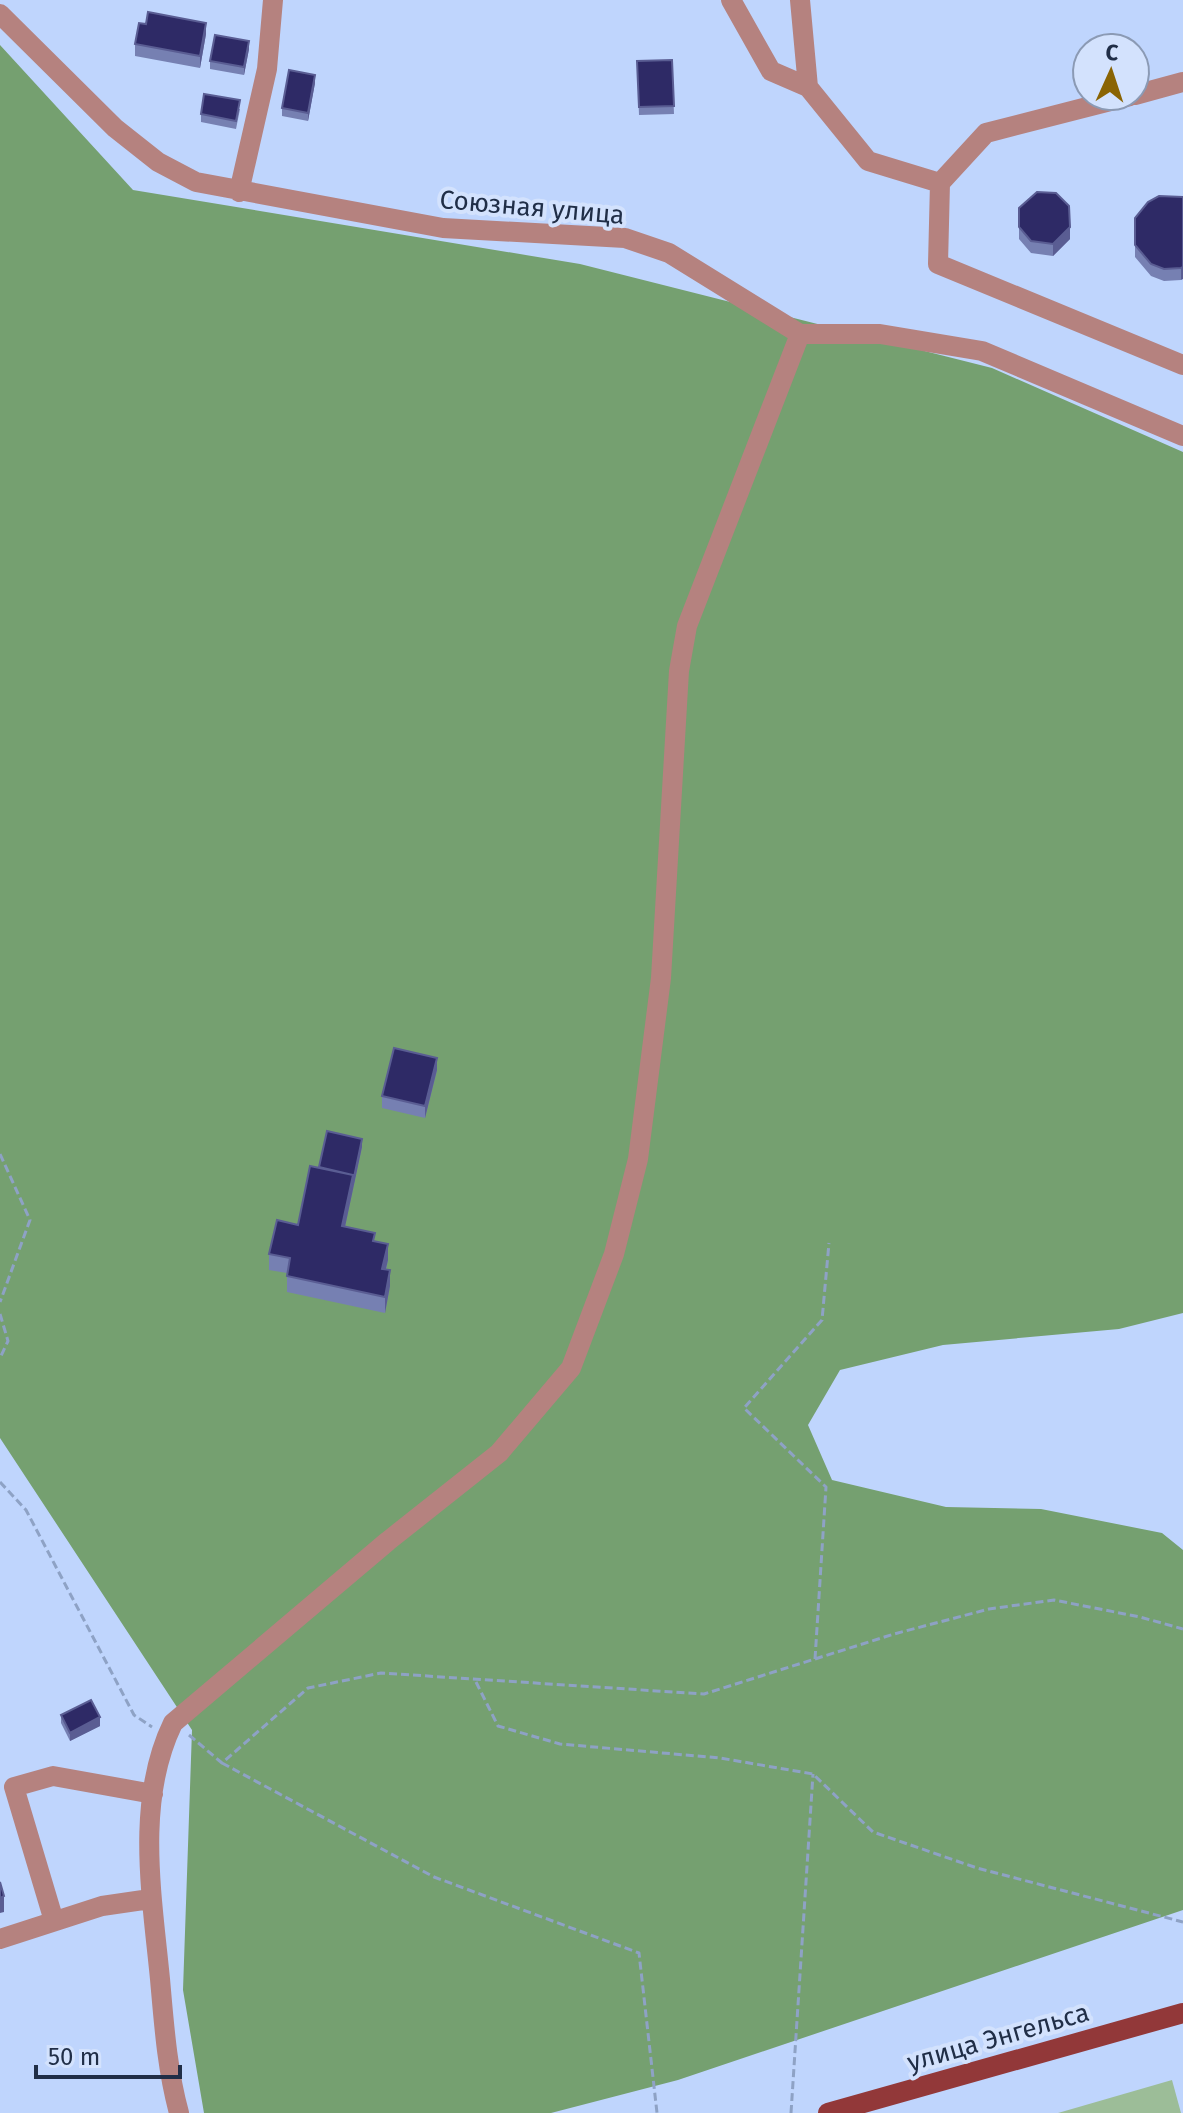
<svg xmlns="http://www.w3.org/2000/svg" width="1183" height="2113" font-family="'Fira Sans',sans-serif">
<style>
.green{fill:#9cbd98}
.forest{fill:#75a070}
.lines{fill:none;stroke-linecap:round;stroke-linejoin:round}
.path{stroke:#8ea2c5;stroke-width:3;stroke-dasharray:8 4;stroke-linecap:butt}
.minor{stroke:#b5827f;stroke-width:20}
.major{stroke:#923839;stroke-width:20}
.wall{fill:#7680b2}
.shaded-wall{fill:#5a5d93}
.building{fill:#2e2a66;stroke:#5a5d93;stroke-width:2}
.labels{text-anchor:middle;stroke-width:8;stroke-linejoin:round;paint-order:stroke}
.street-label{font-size:26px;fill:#202e47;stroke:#d3e2fd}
</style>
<rect width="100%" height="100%" fill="#bfd5fd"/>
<!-- green -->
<path class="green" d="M1172,2080l9,33h-123z"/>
<!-- forest -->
<path class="forest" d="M0,45l133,145 447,74 412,104 191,84v861l-64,16 -176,16 -103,25 -32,55 24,55 114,27 95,2 121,24 21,17v360l-505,170 -127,33h-347l-21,-123 9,-260 -192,-292z"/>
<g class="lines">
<!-- path -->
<path class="path" d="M0,1154l30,66 -30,82
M0,1314l8,27 -8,17
M0,1482l26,28 108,205 18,12
M815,1659l11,-172 -82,-79 78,-88 7,-77
M476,1682l22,44 62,18 160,14 93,16 60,58 104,36 206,54
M189,1735l33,28 86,-75 73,-15 323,21 190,-60 95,-25 65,-9 86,17 43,12
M222,1763l212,114 205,76 18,160
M791,2113l22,-339"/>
<!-- minor -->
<path class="minor" d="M731,0l40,71 37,16
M800,0l8,87 60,74 72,22
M0,14l115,114 43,34 38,20 247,46 182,10 44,15 131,81
M1135,95l48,-13
M1130,96l-144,37 -46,50 -2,81 245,101
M239,192l28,-123 6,-69
M800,334h80l102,17 201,85
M54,1921l-40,-134 39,-11 100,18
M0,1939l102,-33 48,-7
M179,2113c-12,-44 -15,-89 -19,-134 -8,-83 -25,-178 13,-256l215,-182 111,-88 72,-85 43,-114 24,-95 23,-181 18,-307 8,-45 113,-292"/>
<!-- major -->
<path class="major" d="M828,2113l355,-100"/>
</g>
<!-- wall -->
<path class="wall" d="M206,34l-6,34 -65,-12v-12z
M249,49l-5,26 -34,-6v-8z
M672,60l2,54 -35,1 -2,-54z
M315,83l-7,38 -26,-5v-8z
M240,109l-4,20 -35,-7v-8z
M1183,197l-2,83 -17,1 -13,-5 -16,-19v-39z
M1019,208l51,31 -17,17 -22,-3 -12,-14z
M437,1070l-12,48 -43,-10v-12z
M362,1147l-17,79 30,16 13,18 -2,10 4,16 -5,27 -98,-21v-19l-18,-3v-16l29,-29 21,-58z
M61,1715l39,11 -30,15 -9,-18z"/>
<!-- shaded-wall -->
<path class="shaded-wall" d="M206,23v11l-6,34v-12z
M249,41v8l-5,26v-8z
M315,75v8l-7,38v-8z
M1070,227v12l-17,17v-12z
M1183,267v12l-2,1v-12z
M437,1058v12l-12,48v-12z
M362,1139v8l-20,94v-15z
M388,1244v16l-6,25v-16z
M390,1270v16l-5,27v-16z
M100,1717v9l-30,15v-8z
M4,1896v16l-4,1v-15z"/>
<!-- building -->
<path class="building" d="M148,12l58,11 -6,33 -65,-12 4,-21 7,1z
M215,35l34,6 -5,26 -34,-6z
M672,60l2,46 -35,1 -2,-46z
M289,70l26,5 -7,38 -26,-5z
M204,94l36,6 -4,21 -35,-7z
M1037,192l19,1 13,13 1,21 -17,17 -22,-3 -12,-14v-19z
M1159,196l24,1v70l-2,1 -17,1 -13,-5 -16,-19v-27l13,-16z
M394,1048l43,10 -12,48 -43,-10z
M327,1131l35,8 -9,43v-7l-34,-8z
M310,1166l43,9 -11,51 33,7 -2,8 15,3 -6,25 8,1 -5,27 -98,-21 3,-18 -21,-4 8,-34 21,5z
M91,1700l9,17 -30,16 -9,-18z
M0,1882l4,14 -4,2z"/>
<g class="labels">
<!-- street labels -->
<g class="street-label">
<text transform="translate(532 207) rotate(5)" y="9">Союзная улица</text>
<text transform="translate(998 2037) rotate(-16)" y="9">улица Энгельса</text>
</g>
</g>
<!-- north arrow -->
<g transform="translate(1111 72) rotate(3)"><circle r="38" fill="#d3e2fd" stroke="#8b9ab4" stroke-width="2"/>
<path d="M0-6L14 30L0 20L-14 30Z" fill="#8a6403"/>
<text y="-12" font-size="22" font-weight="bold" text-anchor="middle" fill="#202e47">С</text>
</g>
<!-- scale -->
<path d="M36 2065v12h144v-12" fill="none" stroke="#202e47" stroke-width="4"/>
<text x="48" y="2065" font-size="24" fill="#202e47" stroke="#d3e2fd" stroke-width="6" paint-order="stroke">50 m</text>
</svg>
